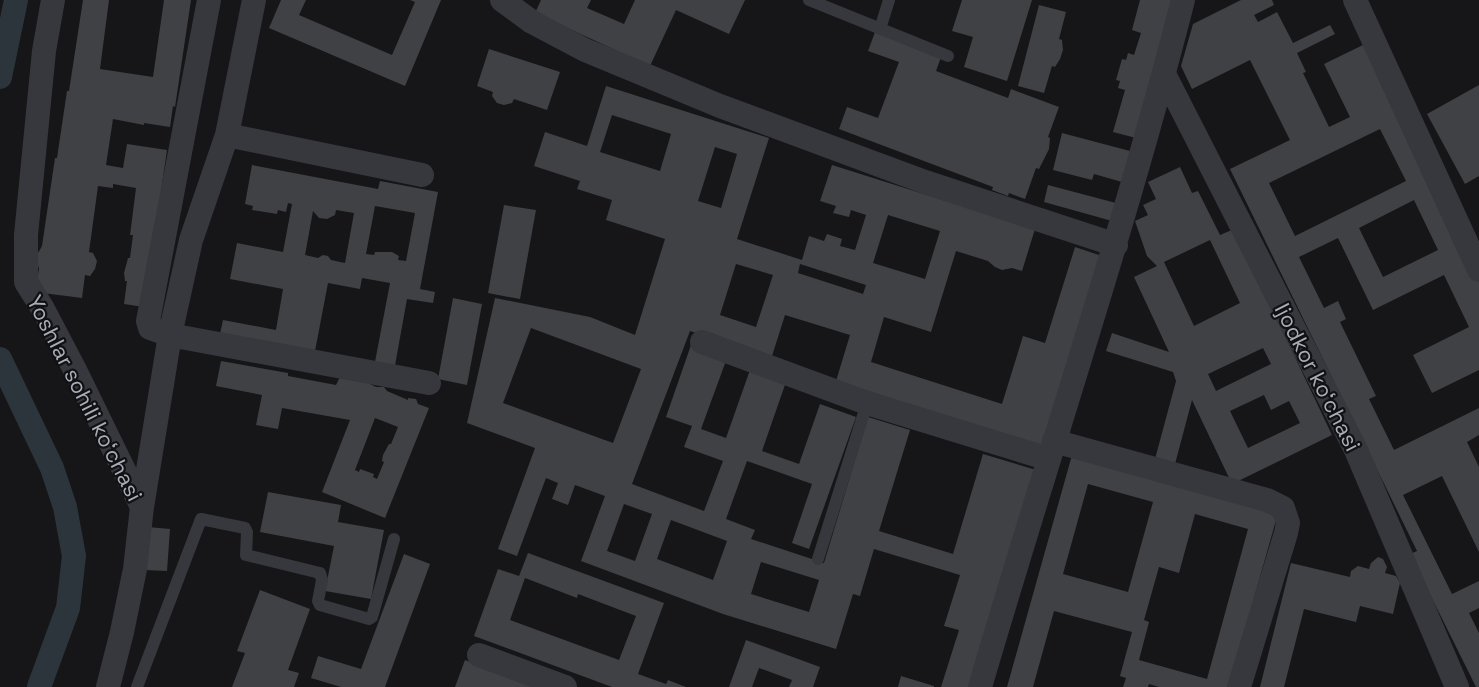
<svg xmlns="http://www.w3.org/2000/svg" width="1479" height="687" font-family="'Space Grotesk',sans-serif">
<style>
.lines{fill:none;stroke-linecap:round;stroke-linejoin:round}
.canal{stroke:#2c353c;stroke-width:24}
.building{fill:#404145;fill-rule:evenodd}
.lane{stroke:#37383d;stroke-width:12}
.street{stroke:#37383d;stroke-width:24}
.labels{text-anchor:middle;stroke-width:4.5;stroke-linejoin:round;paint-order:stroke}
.street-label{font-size:22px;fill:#a8adb8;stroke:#111113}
</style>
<rect width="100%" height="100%" fill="#161618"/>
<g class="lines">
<!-- canal -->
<path class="canal" d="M0,77l16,-77
M0,359l52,109 13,39 9,49 -6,52 -29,79"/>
</g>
<!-- building -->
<path class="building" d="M83,0h26l-9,69 53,8 11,-77h27l-16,107 -2,-1 -3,21 -26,-4v2l-31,-6 -7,46 17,3 4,-24 40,6 -23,157 -20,-3 3,-23h-2l-1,-8 4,-15h2l3,-23h-3l6,-47 -23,-4v4l-15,-2 -9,66 4,1 4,8 -2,8 -5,7 -5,-1 -3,23 -47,-6 4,-23 -2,-8 1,-8 4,-7 13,-88h2l10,-67h2z
M281,0h25l-7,15 93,40 23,-53 -5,-2h31l-36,86 -136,-58z
M541,0h50l-4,8 37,16 11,-24h110l-16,34 -53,-24 -26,56 -115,-53z
M962,0h70l-25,81 -43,-14 9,-30 -21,-6z
M1140,0h34l-38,138 -23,-6 12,-42 -7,-2 2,-7 -4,-1 6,-21 4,1 2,-7 6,2 7,-22 -9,-3z
M1241,0h31l2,5 -20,10 4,7 19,-10 16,31 37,-18 5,9 -38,19 9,19 -3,1 26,54 21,-10 -26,-53 39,-19 116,236v89l-47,23 -19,-38 56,-28 -25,-52 -71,35 -35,-72 -39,19 25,51 14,-7 8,18 -6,3 36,74 -7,3 25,51 85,-42v27l-12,7 12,25v85l-37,-76 -39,19 49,99 27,-13v27l-10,5 10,20v54h-3l-66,-133 7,-3 -187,-382 60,-29 -40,-80 -58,29 -11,-23 12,-42zM1380,129l26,52 -111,55 -26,-53zM1414,200l24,50 -55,27 -24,-49z
M1039,5l27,7 -7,27 3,1 1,10 -3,9 -5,8 -3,-1 -8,27 -26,-7z
M875,32l66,25 -5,14 72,27 3,-9 48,18 -11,30 2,1 -1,11 -10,20 -3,-1 -11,31 -16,-6 -1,3 -16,-6 1,-3 -154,-58 8,-22 31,11 21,-56 -31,-11z
M489,49l71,23 -13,38 -33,-11 -2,4 -8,2 -7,-2 -5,-7 1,-4 -16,-6z
M1479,85v91l-14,8 -38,-70z
M606,86l163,52 -32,101 65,21 7,-24 15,5 3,-7 15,5 -2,7 15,4 11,-35 -15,-5 -2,7 -16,-4 3,-7 -16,-5 12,-36 203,64 -13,42 -10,-3 -10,2 -7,-3 -7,-6 -32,-10 -25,81 -47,-15 -13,45 131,42 21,-68 22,7 30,-96 27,9 -60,190 -206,-65 14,-46 -65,-20 -13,41 -82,-25 -58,153 72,27 19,-50 -39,-14 8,-21 -26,-9 25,-72 36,13 -26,71 25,9 25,-71 36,12 -25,72 37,13 21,-60 36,13 -47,132 -17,-6 20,-59 -65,-23 -21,58 29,11 -4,9 73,24 44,-146 42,13 -31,101 74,23 30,-100 53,16 -66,217h-29l18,-57 -15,-4 16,-51 -86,-26 -14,47 -7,-2 -17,55 -113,-35 -142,-53 24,-65 -30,-11 -7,20 -16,-6 6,-16 -12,-5 -29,78 -19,-7 37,-101 -68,-25 28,-125 95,19 45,18 30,-96 -59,-19 6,-20 -35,-11 3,-8 -46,-15 11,-34 42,14zM612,115l59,19 -11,37 -60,-19zM715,147l22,7 -16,54 -23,-7zM888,215l52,16 -15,48 -52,-16zM736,264l37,11 -17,52 -36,-12zM800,264l66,21 -3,9 -65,-21zM531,328l110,41 -28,74 -110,-40zM624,504l28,10 -17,47 -28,-10zM671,520l56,21 -14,39 -56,-21zM761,562l58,18 -10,32 -58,-18z
M1062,133l68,18 -8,31 -28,-8 -2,6 -39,-10z
M252,165l126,24 2,-8 58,11 -18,97 15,3 -2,11 -26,-4 -13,72 -20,-4 16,-84 -28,-5 -2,11 -32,-6 -13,68 -95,-17 3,-14 53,10 7,-41 -53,-10 7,-36 46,9 9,-48 -4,-1 -2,9 -8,-2 -1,4 -25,-4 1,-4 -8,-2zM375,206l40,7 -9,48 -8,-1 1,-4 -7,-4h-17l-1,3 -8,-1zM336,210l18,3 -9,50 -14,-3 -3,-4 -5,-1 -5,3 -13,-3 8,-44 6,7 8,1 8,-4z
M1180,167l12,26 6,-2 22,44 14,-6 98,206 -100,49 -40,-84 -17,64 -20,-5 21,-78 -3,-9 -67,-21 6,-18 57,19 -35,-75 23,-11 -10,-10 -12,-35 13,-6 -5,-10 13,-6 -8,-17zM1210,240l30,63 -46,23 -30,-64zM1263,348l8,16 -55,27 -8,-17zM1264,395l7,15 18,-9 11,22 -52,25 -18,-37z
M1048,185l68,18 -4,18 -68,-19z
M504,205l32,5 -16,89 -32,-6z
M453,298l29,6 -15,81 -29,-6z
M221,361l67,12v3l48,9 4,-8 26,5 10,5h8l3,4 21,9v-2l8,1 2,5 11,4 -44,110 -63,-26 28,-72 -68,-12 -4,21 -22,-4 6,-30 -46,-9zM375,418l23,9 -7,17h-2l-6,11 -1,6 2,1 -7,17 -4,-2 1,-3 -14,-5 -1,3 -4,-2z
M1072,455l206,58 -49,174h-70l-10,-3 -1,3h-25l3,-9 -6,-2 12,-44 -78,-21 -21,76h-26zM1088,484l65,18 -25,90 -65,-18zM1195,514l53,15 -41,150 -68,-19 10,-38 -5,-2 15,-53 20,6z
M268,492l73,13 -3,17 46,8 -13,69 -46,-8 9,-45 -74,-14z
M148,527l22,2 -3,42 -22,-1z
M528,553l136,50 -26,71 28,10 2,-4 18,7h-74l-138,-51 24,-67 21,7zM525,578l52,20 1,-4 58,22 -17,44 -109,-40z
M404,554l26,10 -45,123h-44l-30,-9 7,-22 43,13z
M1378,557l5,2 4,8 -2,6 11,3 4,7 -7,31 -33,-8 -4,16 -52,-13 -20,78h-24l31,-124 59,14 1,-6 7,-5 11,3 2,-6z
M260,590l50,19 -22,61 11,3 -5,14h-62l13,-34 -8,-2z
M746,640l74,27 -7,20h-24l3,-7 -33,-12 -7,19h-23z
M465,660l71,27h-81z
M901,676l33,10v1h-36z"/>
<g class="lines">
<!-- lane -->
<path class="lane" d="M809,0l139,56
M880,29l9,-29
M818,559l49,-156
M137,687l64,-168 44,9 2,4 -1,23 74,18 2,7 -4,21 2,4 49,14 3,-2 22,-78"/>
<!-- street -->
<path class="street" d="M53,0l-9,51 -18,184v47l17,27 32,61 67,137 -7,62 -13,63 -14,55
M209,0l-61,321 2,7 20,7 259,48
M502,0l30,22 53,28 135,56 205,76 191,63
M1355,0l124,270
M1164,74l192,376 101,237
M227,135l195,40
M702,342l165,61 182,56
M1054,441l213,59 16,8 5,15 -2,10 -47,154
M142,507l28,-172 21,-95 36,-105 27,-135
M479,655l86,32
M980,687c67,-229 144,-456 203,-687"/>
</g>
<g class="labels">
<!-- street labels -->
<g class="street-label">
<text transform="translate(1318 377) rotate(63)" y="8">Ijodkor koʻchasi</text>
<text transform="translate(85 398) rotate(63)" y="8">Yoshlar sohili koʻchasi</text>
</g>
</g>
</svg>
